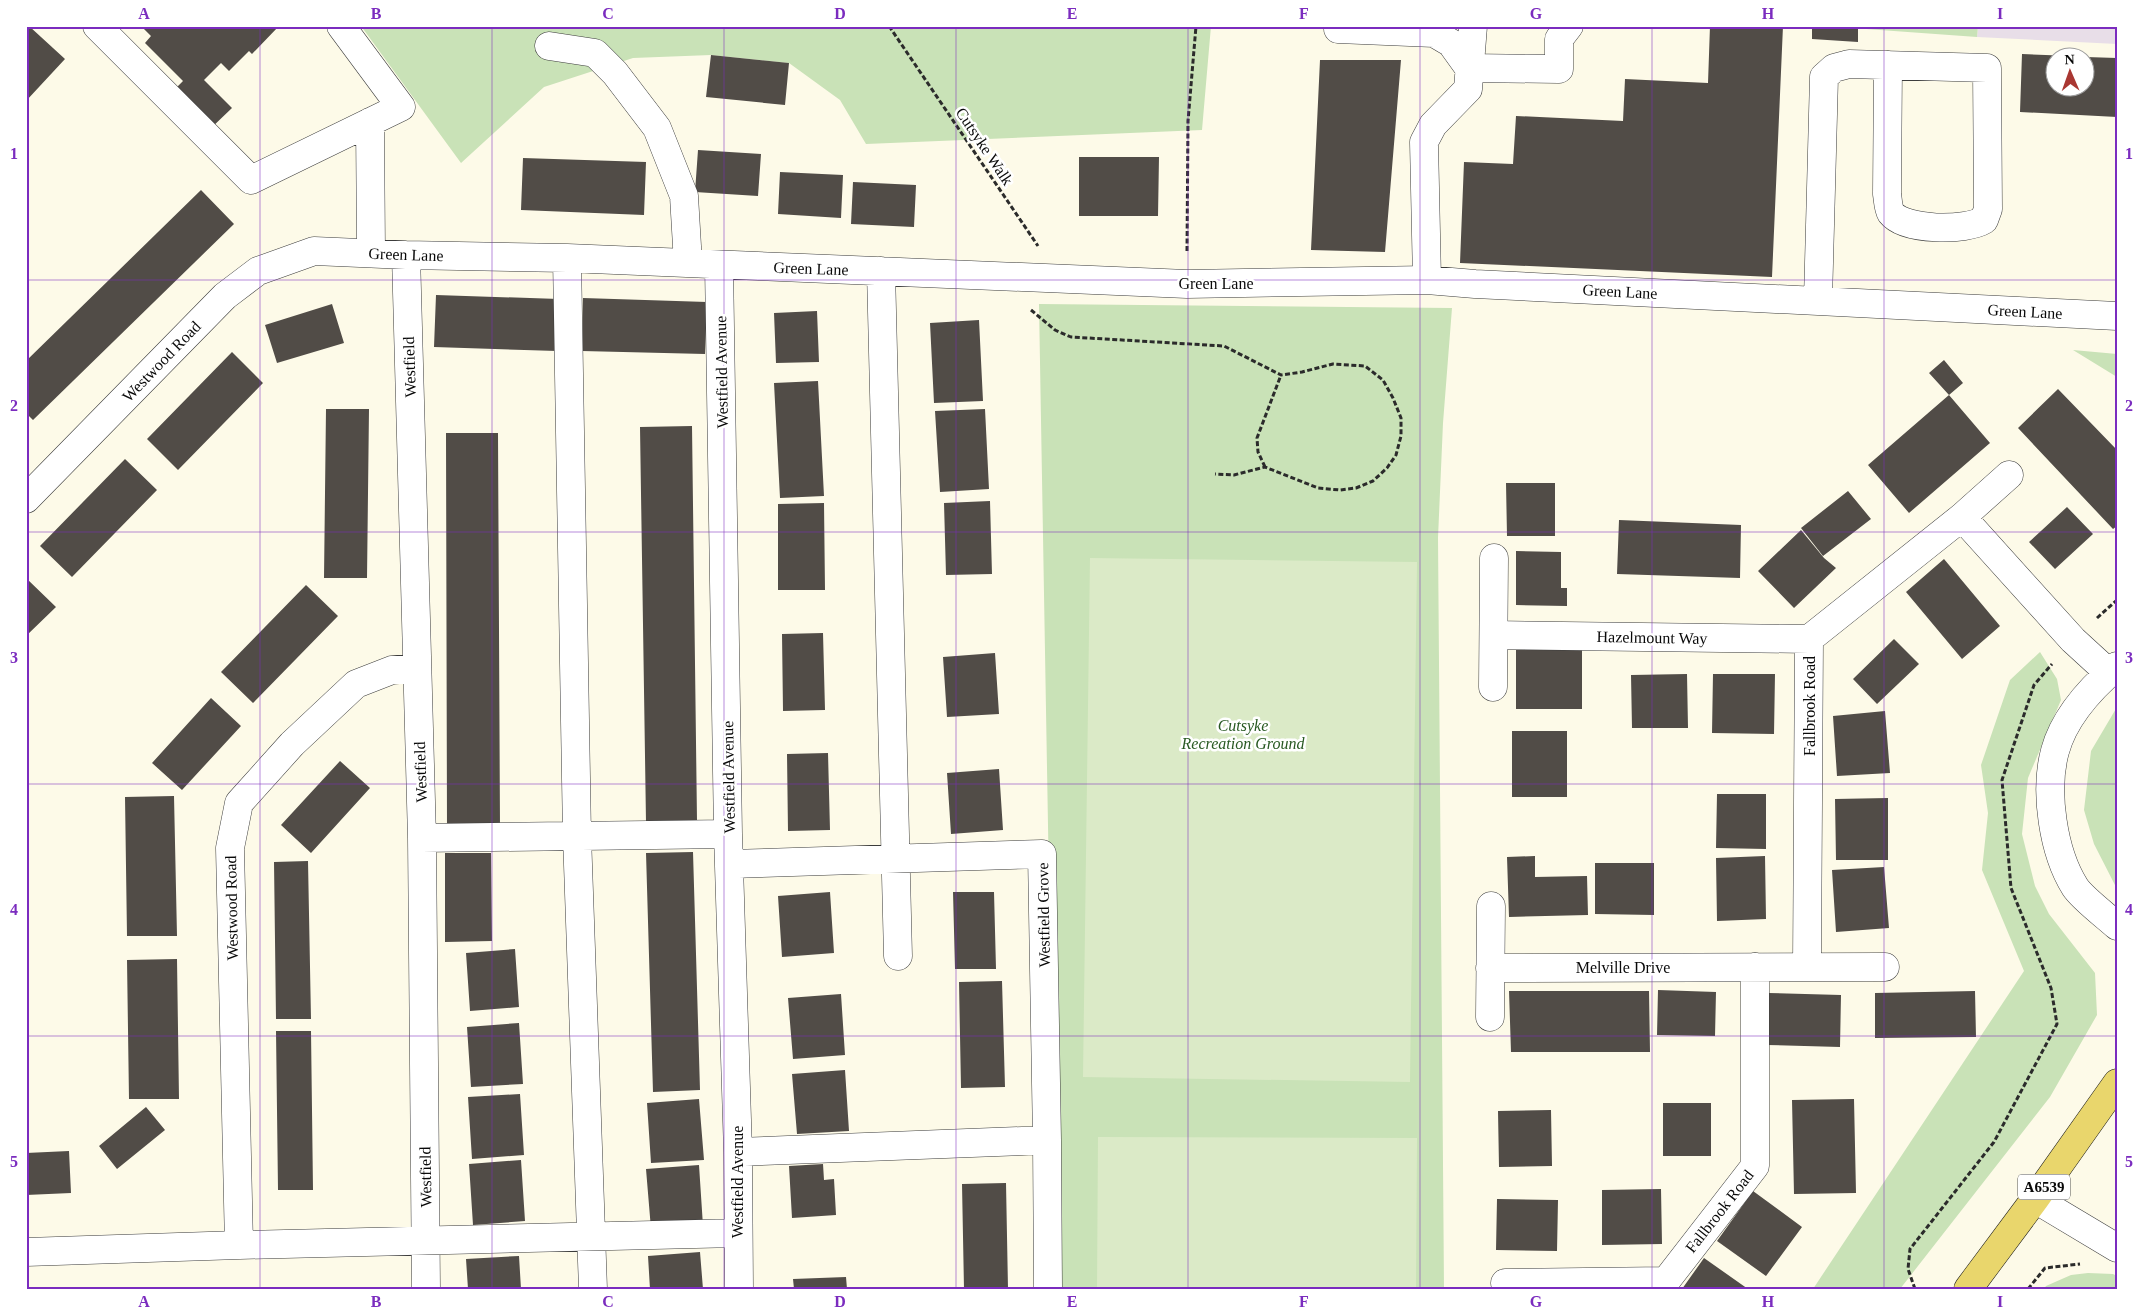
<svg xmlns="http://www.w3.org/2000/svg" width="2143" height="1315" font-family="Georgia,serif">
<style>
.industrial{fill:#e8dee8}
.green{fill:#c9e2b7}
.pitch{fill:#dbeac7}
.building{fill:#514c47}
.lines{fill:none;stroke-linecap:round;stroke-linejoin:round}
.minor-casing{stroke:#3c3c3c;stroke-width:29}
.major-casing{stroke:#1a1a1a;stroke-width:29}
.path{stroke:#2b2b2b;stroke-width:3;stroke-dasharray:5 2.5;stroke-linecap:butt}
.minor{stroke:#fff;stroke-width:28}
.major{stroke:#e9d66c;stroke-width:28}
.grid{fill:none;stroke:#7b2cbf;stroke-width:1;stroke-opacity:0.55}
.labels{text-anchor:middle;stroke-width:5;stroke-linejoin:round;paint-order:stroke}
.shield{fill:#fff;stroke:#535353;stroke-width:1}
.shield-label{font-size:15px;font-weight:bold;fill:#090909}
.street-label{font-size:16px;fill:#090909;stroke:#fff}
.park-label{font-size:16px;font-style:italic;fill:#285922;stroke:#fff}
.neatline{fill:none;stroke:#7b2cbf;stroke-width:2}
.grid-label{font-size:16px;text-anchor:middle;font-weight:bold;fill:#7b2cbf}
</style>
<rect width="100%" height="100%" fill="#fdfae8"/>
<!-- industrial -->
<path class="industrial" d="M1978,26h139v18l-140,-7z"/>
<!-- green -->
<path class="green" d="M361,26h850l-9,104 -336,14 -26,-44 -51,-37 -78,-8 -78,3 -89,29 -83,76z
M1866,26h112l-1,11 -111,-8z
M1039,304l413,4 -9,115 -5,115 6,751h-388z
M2073,350l44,4v23z
M2040,652l17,27 4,21 -33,78 -6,56 13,52 14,28 46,59 2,42 -47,82 -150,192h-87l211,-318 -42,-101 6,-57 -7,-48 29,-85z
M2117,707v182l-23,-45 -10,-34 7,-59z
M2088,1273l25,1 4,2v13h-73l2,-3 25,-11z"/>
<!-- pitch -->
<path class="pitch" d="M1090,558l327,4 -7,520 -327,-5z
M1098,1137l319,1 -1,151h-319z"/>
<!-- building -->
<path class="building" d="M26,26h3l36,33 -39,42z
M141,26h138l-27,28 -3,-3 -20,20 -8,-8 -17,17 28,28 -23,22 -38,-37 12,-12 -38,-38 6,-7z
M1710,26h73l-11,251 -312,-14 4,-101 49,2 3,-48 107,5 2,-42 83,4z
M1812,26h46v16l-46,-3z
M2022,54l50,2v2h-16v30h30v-31l31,1v59l-97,-5z
M711,55l78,8 -4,42 -79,-8z
M1320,60h81l-16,192 -74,-2z
M698,150l63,4 -3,42 -63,-4z
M1079,157h80l-1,59h-79z
M523,158l123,4 -2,53 -123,-5z
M780,172l63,3 -2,43 -63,-4z
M853,182l63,3 -2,42 -63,-3z
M201,190l33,34 -201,196 -7,-7v-52z
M436,295l123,4 -2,52 -123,-4z
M583,298l124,4 -2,52 -123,-3z
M332,304l12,39 -67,20 -12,-38z
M817,311l2,51 -43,1 -2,-50z
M979,320l4,81 -49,2 -4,-80z
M232,352l31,31 -85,87 -31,-31z
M1944,360l19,23 -14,12 -20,-22z
M818,381l6,115 -44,2 -6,-115z
M2058,389l59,61v76l-4,3 -95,-101z
M1949,395l41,48 -81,70 -41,-48z
M326,409h43l-2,169h-43z
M985,409l4,80 -49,3 -5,-81z
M692,426l5,395 -51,1 -6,-395z
M446,433h52l2,395h-53z
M125,459l32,31 -85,87 -32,-31z
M1506,483h49v53h-48z
M1848,491l23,28 -48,37 -22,-28z
M990,501l2,73 -46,1 -2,-72z
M824,503l1,87h-47v-86z
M2067,507l26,27 -38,35 -26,-27z
M1619,520l122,5 -1,53 -123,-4z
M1801,530l23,28 12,10 -42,40 -36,-37z
M1516,551l45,1v36h6v18l-51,-1z
M1944,559l56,67 -38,33 -56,-67z
M26,578l30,29 -30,29z
M306,585l32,31 -85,87 -32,-31z
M823,633l2,77 -42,1 -1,-77z
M1894,639l25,25 -42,40 -24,-25z
M1516,650h66v59h-66z
M995,653l4,61 -52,3 -4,-60z
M1687,674l1,54h-56l-1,-53z
M1713,674h62l-1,60 -62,-1z
M211,698l30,28 -59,64 -30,-27z
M1885,711l5,62 -53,3 -4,-60z
M1512,731h55v66h-55z
M828,753l2,77 -42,1 -1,-77z
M340,761l30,27 -59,65 -30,-28z
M999,769l4,61 -52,4 -4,-61z
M1717,794h49v55l-50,-1z
M174,796l3,140h-50l-2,-139z
M1888,798v62h-52l-1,-61z
M693,852l7,238 -47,2 -7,-239z
M445,853h46l1,88 -47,1z
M1535,856v21l52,-1 1,39 -79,2 -2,-60z
M1765,856l1,63 -49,2 -1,-63z
M308,861l3,158h-35l-2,-157z
M1595,863h59v52l-59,-1z
M1884,867l5,61 -53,4 -4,-62z
M830,892l4,61 -52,4 -4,-61z
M953,892h41l2,77h-41z
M515,949l4,58 -49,4 -4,-58z
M177,959l2,140h-50l-2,-139z
M1002,981l3,106 -44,1 -2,-106z
M1658,990l58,2 -1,44 -58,-1z
M1509,991h140l1,61h-139z
M1975,991l1,46 -101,1v-45z
M1768,993l73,2 -1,52 -73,-2z
M841,994l4,61 -52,4 -5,-61z
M519,1023l4,61 -52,3 -4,-60z
M276,1031h35l2,159h-35z
M845,1070l4,61 -52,3 -5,-60z
M520,1094l4,61 -52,4 -4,-62z
M699,1099l5,61 -53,3 -4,-60z
M1854,1099l2,94 -62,1 -2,-94z
M1663,1103h48v53h-48z
M146,1107l19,23 -48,39 -18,-23z
M1551,1110l1,56 -53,1 -1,-56z
M69,1151l2,42 -45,2v-42z
M521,1160l4,61 -52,4 -4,-61z
M823,1164l1,16 10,-1 2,36 -44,3 -3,-52z
M699,1165l4,61 -52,3 -5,-60z
M1006,1183l2,106h-44l-2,-105z
M1661,1189l1,55 -60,1v-55z
M1753,1191l49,36 -36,49 -49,-35z
M1497,1199l61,1 -1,51 -61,-1z
M700,1252l3,37h-53l-2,-33z
M519,1256l2,33h-53l-2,-30z
M1704,1258l44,31h-66z
M846,1277l1,12h-53l-1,-10z"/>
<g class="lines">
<defs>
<path id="minor" d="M97,26l154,154 150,-73 -60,-81
M1338,29l96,4 17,10 18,25 90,1v-30l10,-13
M549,46l46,7 20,20 42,55 27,68 4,67
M370,122l1,130
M406,255l16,583 4,451
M567,258l10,578 16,453
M719,265l9,569 10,318 1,137
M881,271l17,685
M1427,280l-3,-138 9,-17 35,-36 5,-63
M1818,300l6,-223 10,-9 15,-4 138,4 1,141 -4,11c-18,11 -79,11 -93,-7 -3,-5 -3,-13 -4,-19l1,-129
M26,499l199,-203 33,-25 56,-20 92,4 161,3 620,26 240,-4 48,4 642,32
M1962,517l111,123 36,33
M1494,635l315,4
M2117,666c-26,22 -53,52 -62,85 -11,40 -2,101 20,136 7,11 31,29 42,39
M1493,687l1,-129
M422,838l306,-4
M730,864l312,-10 5,286 1,149
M1807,967l2,-328 153,-122 47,-42
M1490,968l395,-1
M1490,1017l1,-111
M738,1152l309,-12
M2035,1199l82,49
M239,1245l-9,-397 9,-45 53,-59 64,-60 36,-14 25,-2
M26,1252l213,-7 498,-12
M1505,1283l161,-2 89,-115v-199"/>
<path id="major" d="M1968,1289l67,-90 82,-116"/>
</defs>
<!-- minor casing -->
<use href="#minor" class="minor-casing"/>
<!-- major casing -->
<use href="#major" class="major-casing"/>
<!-- path -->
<path class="path" d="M889,26l149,220
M1187,251l1,-130 8,-95
M1031,310l24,20 16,7 153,9 57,29 21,-3 31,-8 32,2 18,14 10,18 8,20v18l-5,19 -9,13 -14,13 -17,7 -16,2 -22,-2 -53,-21 -31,8 -19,-1
M1265,467l-7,-15 -1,-14 24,-63
M2097,618l20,-18
M1915,1289l-7,-20 2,-20 84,-107 63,-118 -6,-36 -40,-100 -9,-108 32,-95 18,-21
M2028,1289l17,-21 35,-4"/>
<!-- minor -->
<use href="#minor" class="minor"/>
<!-- major -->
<use href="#major" class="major"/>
</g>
<!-- grid -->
<path class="grid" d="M260,26v1263M492,26v1263M724,26v1263M956,26v1263M1188,26v1263M1420,26v1263M1652,26v1263M1884,26v1263M26,280h2091M26,532h2091M26,784h2091M26,1036h2091"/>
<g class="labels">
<!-- shield labels -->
<rect class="shield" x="2018" y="1174.5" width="52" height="25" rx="4"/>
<g class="shield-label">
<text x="2044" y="1192">A6539</text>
</g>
<!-- street labels -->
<g class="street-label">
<text transform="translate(985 146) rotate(56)" y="6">Cutsyke Walk</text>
<text transform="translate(406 254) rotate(2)" y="6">Green Lane</text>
<text transform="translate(811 268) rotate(2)" y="6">Green Lane</text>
<text x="1216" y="289">Green Lane</text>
<text transform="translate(1620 291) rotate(3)" y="6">Green Lane</text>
<text transform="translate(2025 311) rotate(3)" y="6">Green Lane</text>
<text transform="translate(161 361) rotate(-46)" y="6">Westwood Road</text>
<text transform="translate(409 367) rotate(-92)" y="6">Westfield</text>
<text transform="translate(721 372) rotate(-91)" y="6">Westfield Avenue</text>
<text transform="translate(1652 637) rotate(1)" y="6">Hazelmount Way</text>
<text transform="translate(1809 706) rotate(-90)" y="6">Fallbrook Road</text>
<text transform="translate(420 772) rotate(-92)" y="6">Westfield</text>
<text transform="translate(728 777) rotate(-91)" y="6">Westfield Avenue</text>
<text transform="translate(231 908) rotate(-91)" y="6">Westwood Road</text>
<text transform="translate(1043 915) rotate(-91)" y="6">Westfield Grove</text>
<text x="1623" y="973">Melville Drive</text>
<text transform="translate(425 1177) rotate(-91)" y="6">Westfield</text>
<text transform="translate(737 1182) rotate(-90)" y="6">Westfield Avenue</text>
<text transform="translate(1719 1211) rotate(-52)" y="6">Fallbrook Road</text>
</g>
<!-- park labels -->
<g class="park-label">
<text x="1243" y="731">Cutsyke<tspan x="1243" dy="18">Recreation Ground</tspan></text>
</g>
</g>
<!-- border -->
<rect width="2143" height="1315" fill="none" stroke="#ffffff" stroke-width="55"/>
<!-- north arrow -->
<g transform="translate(2070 72) rotate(358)"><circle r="24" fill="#ffffff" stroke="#9d9d9d"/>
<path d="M0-4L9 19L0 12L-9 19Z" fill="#a93732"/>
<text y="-8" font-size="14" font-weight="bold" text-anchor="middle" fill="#090909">N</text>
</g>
<rect x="28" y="28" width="2088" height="1260" class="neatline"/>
<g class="grid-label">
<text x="144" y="19">A</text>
<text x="376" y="19">B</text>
<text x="608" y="19">C</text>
<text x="840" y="19">D</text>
<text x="1072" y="19">E</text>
<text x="1304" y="19">F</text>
<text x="1536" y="19">G</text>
<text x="1768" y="19">H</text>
<text x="2000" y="19">I</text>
<text x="14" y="159">1</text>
<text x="2129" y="159">1</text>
<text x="14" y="411">2</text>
<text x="2129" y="411">2</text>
<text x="14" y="663">3</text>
<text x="2129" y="663">3</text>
<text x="14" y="915">4</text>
<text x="2129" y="915">4</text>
<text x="14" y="1167">5</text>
<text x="2129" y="1167">5</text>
<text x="144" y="1307">A</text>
<text x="376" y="1307">B</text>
<text x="608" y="1307">C</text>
<text x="840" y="1307">D</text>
<text x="1072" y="1307">E</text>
<text x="1304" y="1307">F</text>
<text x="1536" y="1307">G</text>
<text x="1768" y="1307">H</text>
<text x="2000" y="1307">I</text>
</g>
</svg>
